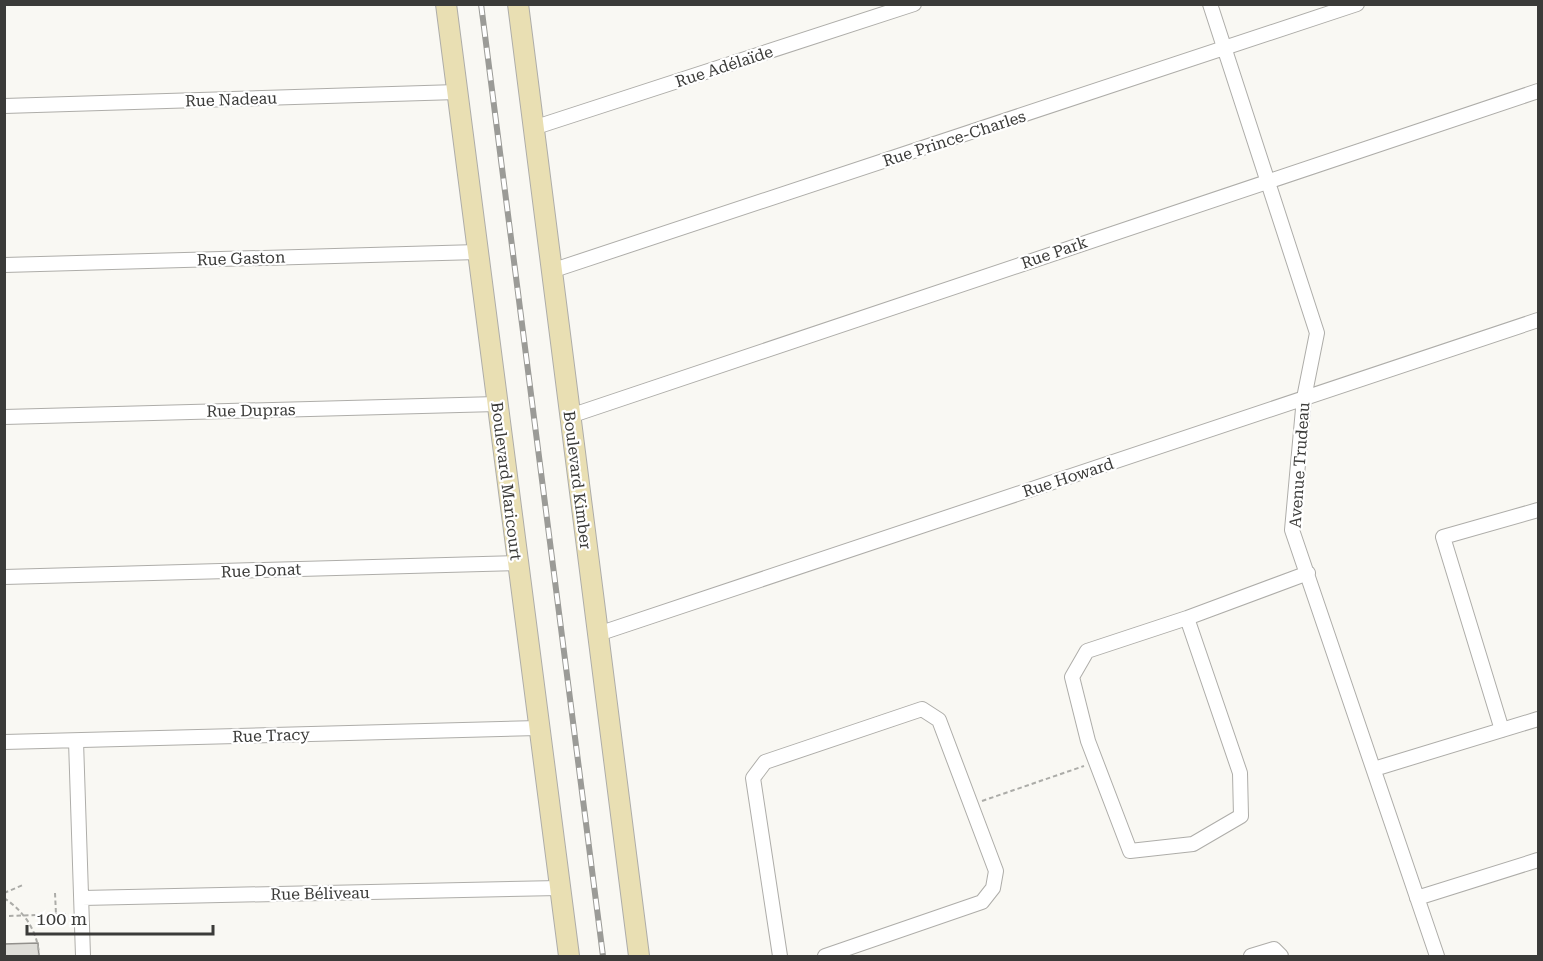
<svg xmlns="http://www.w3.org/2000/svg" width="1543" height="961" font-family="'Roboto Serif',serif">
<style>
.building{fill:#deddd8;stroke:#92908c;stroke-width:1.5}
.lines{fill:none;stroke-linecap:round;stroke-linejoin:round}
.street-casing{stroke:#aeada9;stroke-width:16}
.secondary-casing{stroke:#aeada9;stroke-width:22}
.path{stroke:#acaca8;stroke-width:2;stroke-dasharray:4.5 3;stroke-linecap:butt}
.street{stroke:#fff;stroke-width:14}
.secondary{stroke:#e9dfb3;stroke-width:20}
.rail-casing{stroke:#9b9b97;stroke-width:6}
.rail{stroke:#fff;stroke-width:4;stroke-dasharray:11;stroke-linecap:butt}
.labels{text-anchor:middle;stroke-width:4.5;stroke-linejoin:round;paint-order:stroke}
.street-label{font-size:16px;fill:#3b3b39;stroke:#fff}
</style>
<rect width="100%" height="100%" fill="#f9f8f3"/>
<!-- building -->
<path class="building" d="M38,943l1,14h-35v-13z"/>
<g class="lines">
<defs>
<path id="street" d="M1210,4l107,329 -13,65 -12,132 145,426
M4,106l453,-14
M533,128l381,-124
M4,265l474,-13
M551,271l806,-267
M570,416l968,-325
M4,417l493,-13
M4,577l513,-14
M1187,618l53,155 1,43 -48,28 -63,7 -42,-110 -16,-64 15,-26 100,-33 121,-45
M598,634l940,-314
M1502,730l-59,-193 95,-27
M76,741l7,215
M4,742l534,-14
M1374,769l164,-50
M82,898l477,-10
M1417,898l121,-38
M780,956l-27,-178 12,-16 157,-53 17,11 57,151 -3,17 -11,14 -157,54
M1251,956l23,-7 7,7"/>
<path id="secondary" d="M446,4l123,952
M518,4l121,952"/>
</defs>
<!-- street casing -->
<use href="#street" class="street-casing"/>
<!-- secondary casing -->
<use href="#secondary" class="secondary-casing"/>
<!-- path -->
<path class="path" d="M982,801l102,-35
M4,893l19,-8
M55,893l1,21
M4,898c21,14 34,34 35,58
M9,916l60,-2"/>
<!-- street -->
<use href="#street" class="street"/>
<!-- secondary -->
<use href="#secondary" class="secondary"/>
<defs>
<path id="rail" d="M481,4l122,952"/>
</defs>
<!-- rail casing -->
<use href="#rail" class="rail-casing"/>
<!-- rail -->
<use href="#rail" class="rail"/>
</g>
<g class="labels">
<!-- street labels -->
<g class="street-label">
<text transform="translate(724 66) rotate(-18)" y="6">Rue Adélaïde</text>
<text transform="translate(231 99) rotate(-2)" y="6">Rue Nadeau</text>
<text transform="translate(954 138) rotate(-18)" y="6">Rue Prince-Charles</text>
<text transform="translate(1054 252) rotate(-19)" y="6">Rue Park</text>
<text transform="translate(241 258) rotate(-2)" y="6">Rue Gaston</text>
<text transform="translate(251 410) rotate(-1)" y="6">Rue Dupras</text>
<text transform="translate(1299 465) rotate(-86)" y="6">Avenue Trudeau</text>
<text transform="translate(1068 477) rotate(-18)" y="6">Rue Howard</text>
<text transform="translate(578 480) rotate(83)" y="6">Boulevard Kimber</text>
<text transform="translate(507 481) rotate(83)" y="6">Boulevard Maricourt</text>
<text transform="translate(261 570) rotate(-2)" y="6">Rue Donat</text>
<text transform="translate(271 735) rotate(-2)" y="6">Rue Tracy</text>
<text transform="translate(320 893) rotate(-1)" y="6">Rue Béliveau</text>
</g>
</g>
<!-- border -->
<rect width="1543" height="961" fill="none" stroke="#3b3b39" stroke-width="12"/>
<!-- scale -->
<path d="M27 925v9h186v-9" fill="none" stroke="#3b3b39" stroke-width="3"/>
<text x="36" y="925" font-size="18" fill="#3b3b39" stroke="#ffffff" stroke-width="4.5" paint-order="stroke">100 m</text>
</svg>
